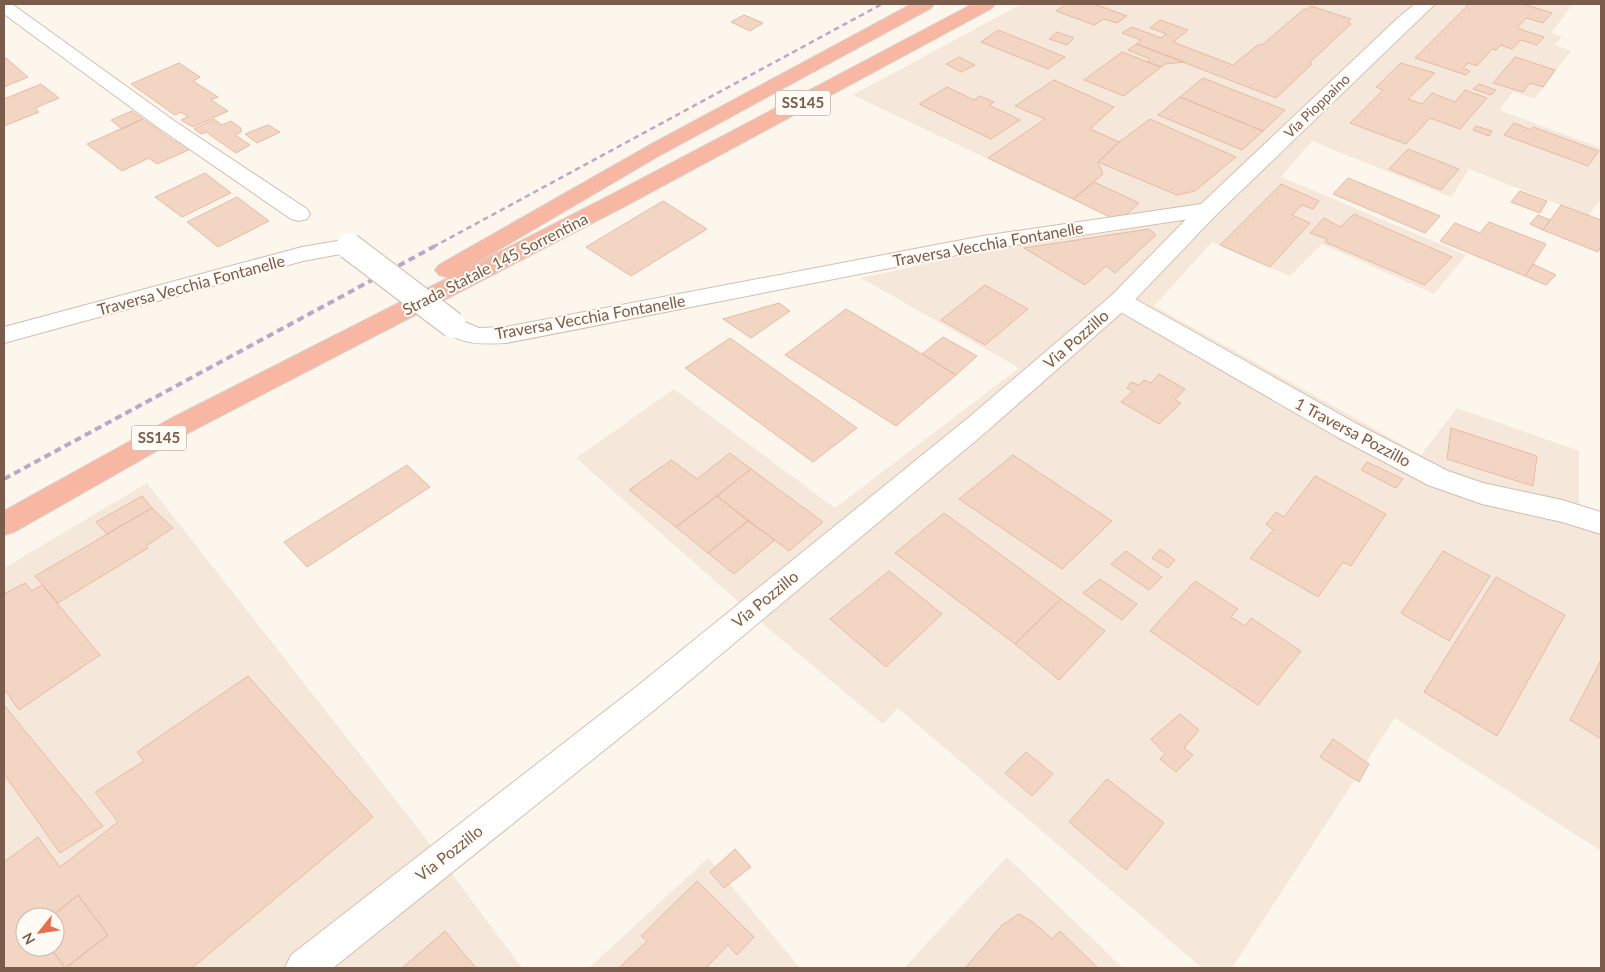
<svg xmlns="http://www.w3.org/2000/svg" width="1605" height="972" font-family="Lato,sans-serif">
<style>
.residential{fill:#f5e8da;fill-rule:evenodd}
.building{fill:#f3d5c3;stroke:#e6bba3}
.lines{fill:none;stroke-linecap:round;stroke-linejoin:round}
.street-casing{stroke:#d1beb0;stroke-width:2}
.secondary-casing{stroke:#d6c0b0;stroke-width:2}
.highway-casing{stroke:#dad1cd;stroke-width:2}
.street{fill:#fff;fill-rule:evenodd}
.secondary{fill:#fff;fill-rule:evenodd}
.highway{fill:#f7b7a3;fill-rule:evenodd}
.rail-far1{stroke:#b9a8c9;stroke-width:2.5;stroke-dasharray:5.5 4;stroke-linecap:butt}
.rail{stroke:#b9a8c9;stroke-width:4;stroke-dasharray:7 4.5;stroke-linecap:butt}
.street-bridge-casing{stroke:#d1beb0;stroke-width:28;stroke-linecap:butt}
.street-bridge{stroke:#fff;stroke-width:26}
.labels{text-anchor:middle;stroke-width:4;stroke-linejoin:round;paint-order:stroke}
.far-street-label{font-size:14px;fill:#7a5c4d;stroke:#fffaf3}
.shield{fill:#fffaf3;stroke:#a28b7f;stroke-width:1}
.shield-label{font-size:15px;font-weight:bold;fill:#7a5c4d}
.street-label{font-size:16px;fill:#7a5c4d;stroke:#fffaf3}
</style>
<rect width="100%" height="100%" fill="#fdf6ec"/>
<!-- residential -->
<path class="residential" d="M1021,4h552l-22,29 11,4 -7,8 16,6 -37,48 -21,-7 -14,18 102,38v51l-13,17 -119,-47 -18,28 -139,-56 -31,36 185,78 -32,39 -112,-50 -32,32 -78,-34 -58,64 267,149 36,-47 122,43v56l22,7v337l-206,-133 -163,250h-30l-304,-260 -15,16 -114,-95 -193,-171 98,-69 161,119 184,-140 -158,-90 148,-32 112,-15 -9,-13 -259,-123z
M147,483l273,348 102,137h-518v-400zM25,917h30v30h-30z
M1007,857l116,111h-219z
M708,858l92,110h-211z"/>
<!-- building -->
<path class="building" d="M1066,4h28l33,12 -10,7 -13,-4 -10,6 -38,-14z
M1469,4h54l29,9 -9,10 -17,-5 -9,10 27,9 -7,8 -16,-5 -9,9 -11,-4 -5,5 -4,-1 -15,17 -9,-3 -5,5 7,3 -4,4 -51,-17z
M1311,6l40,13 -3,3 3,2 -42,39 3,1 -36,34 -140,-54 5,-4 -19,-7 10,-6 29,11 6,-4 -17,-6 10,-8 28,10 -15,12 60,23 26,-21 3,1 42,-36 2,1z
M744,15l19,8 -13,8 -19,-9z
M998,30l67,27 -17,12 -67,-27z
M1057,32l17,6 -7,7 -18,-6z
M1136,44l49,18 -20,2 -4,3 -14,-5 3,-3 -22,-9z
M1122,52l39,15 -37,29 -40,-16z
M959,57l16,8 -14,7 -15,-8z
M1515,57l40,13 -12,17 -13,-4 -7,9 -30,-9z
M6,58l22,19 -24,10v-28z
M179,63l21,14 -7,4 25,16 -7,3 17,11 -35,16 -12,-7 7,-3 -7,-5 -6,3 -44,-31z
M1401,63l34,10 -27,26 14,5 10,-11 23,9 10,-12 22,8 -27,31 -30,-11 -24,26 -56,-21 33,-33 -7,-3z
M1203,78l82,32 -22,21 -83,-34z
M1054,80l60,27 -24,22 29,13 -21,20 5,12 -30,25 -85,-41 57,-39 -30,-13z
M41,84l18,14 -24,10 4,4 -35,14v-27z
M1479,84l17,6 -5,5 -18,-6z
M947,87l27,13 6,-4 14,6 -5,3 31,15 -29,19 -72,-35z
M1180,97l83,34 -21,19 -84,-35z
M132,111l11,8 -21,10 -11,-9z
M143,119l32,23 8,-2 10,8 -36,16 -8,-6 -27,13 -35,-27z
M214,119l8,6 9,-4 10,7v4l-6,3 15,10 -14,8 -30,-21 -5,2 -7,-5z
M1150,119l86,38 -41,34 -18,4 -79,-33 21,-20z
M1514,123l17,7 2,-3 66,24 -11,15 -84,-31z
M268,125l12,7 -23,11 -12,-9z
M1476,126l16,5 -3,5 -16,-6z
M1408,149l51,20 -18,21 -52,-21z
M205,173l26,20 -49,24 -27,-20z
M1348,178l92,38 -15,17 -92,-39z
M1094,182l45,21 -14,13 -13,2 -39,-19z
M1281,184l38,17 -6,8 -11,-4 -10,10 18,8 -40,44 -50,-22z
M1520,191l27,10 -7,12 -29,-11z
M237,197l32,24 -51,26 -31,-25z
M663,201l44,28 -76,47 -45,-29z
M1561,205l40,15v26l-3,6 -55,-22z
M1354,214l98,43 -27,28 -100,-43 2,-3 -17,-6 14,-15 16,9z
M1538,215l12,5 -7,10 -13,-6z
M1489,222l57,22 -21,32 -85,-35 15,-18 25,10z
M1149,229l7,6 -41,38 -9,-7 -21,19 -61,-37z
M1533,264l23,11 -10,10 -21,-9z
M985,285l43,24 -43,36 -44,-25z
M779,303l11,8 -39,27 -28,-19z
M846,309l76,45 34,21 -60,51 -111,-71z
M943,337l34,19 -21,19 -34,-21z
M730,338l127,90 -44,34 -128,-94z
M1159,374l26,15 -10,11 6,3 -22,21 -38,-22 12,-11 -6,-3 4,-6 8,3 5,-5 7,3z
M1451,428l86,28 -4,30 -86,-27z
M730,453l21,16 -75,58 -47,-37 42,-30 26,19z
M1013,455l99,66 -50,48 -103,-70z
M1367,462l36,17 -7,9 -35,-18z
M407,465l23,22 -123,80 -23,-25z
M751,469l72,53 -34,29 -72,-55z
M1315,476l71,38 -35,52 -8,-4 -25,35 -68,-39 23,-28 -7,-6 10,-12 8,5z
M142,496l10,12 -45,26 -11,-12z
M717,496l31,25 -40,32 -32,-26z
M152,508l21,20 -27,18 2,2 -90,55 -23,-27z
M944,513l117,86 -46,45 -120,-91z
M748,521l27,19 -41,34 -26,-21z
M1160,549l15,11 -7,8 -16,-10z
M1126,551l36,26 -13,13 -38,-26z
M1443,551l47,25 -41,65 -48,-28z
M889,571l53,43 -56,53 -56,-48z
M1496,577l69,38 -68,121 -73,-44z
M1100,579l37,25 -15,16 -39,-27z
M1195,581l43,28 -7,8 14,9 6,-8 50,33 -43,54 -108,-74z
M25,583l7,8 10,-6 58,70 -81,55 -15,-21v-95z
M1061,599l44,32 -46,49 -44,-36z
M1601,660v79l-31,-19z
M248,676l125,141 -181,151h-126l42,-33 -30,-40 -27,22h-26v30h25l15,21h-61v-106l34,-25 22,30 58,-45 -23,-30 49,-31 -7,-9z
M4,705l99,121 -43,27 -56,-79z
M1180,714l19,16 -15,18 9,7 -17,17 -16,-13 5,-5 -14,-15z
M1333,739l36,25 -10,18 -39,-25z
M1026,752l27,22 -21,22 -27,-23z
M1107,779l57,44 -38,47 -57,-48z
M735,849l16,18 -27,21 -14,-16z
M697,881l57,56 -17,18 -9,-10 -22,23h-87l28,-27 -6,-5z
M78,895l30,40 -43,33 -15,-21h5v-30h-4z
M1019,914l14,8 19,17 8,-8 38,37h-133l37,-43z
M445,931l31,37h-74z"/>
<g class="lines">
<defs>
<path id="street" d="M4,4h8l161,116 134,89 3,5 -3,5 -8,2 -8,-2 -132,-91 -155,-114z
M1208,203l8,2 3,5 -3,5 -233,35 -477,93c-21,1 -52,3 -65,-18l3,-6 9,-2 26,11 27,-1 477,-91z
M349,239l8,2 3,5 -3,5 -54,10 -299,82v-16l298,-80z
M1120,293l8,2 229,129 91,47 35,12 79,17 39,12v22l-39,-12 -80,-18 -54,-19 -89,-47 -227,-131 -4,-6 4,-6z"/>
<path id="secondary" d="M1415,4h20l-219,211 -88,92 -142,125 -323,271 -330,265h-48l6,-13 350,-272 327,-265 144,-123 88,-90 199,-188z"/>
<path id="highway" d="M912,4h22l-3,4 -269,146 -198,116 147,-75 362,-191h22l-3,4 -365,197 -439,228 -174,99 -10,3v-24l166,-92 282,-143 -5,1 -8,-2 -4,-5 4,-5 209,-119z"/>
</defs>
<!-- street casing -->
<use href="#street" class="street-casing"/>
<!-- secondary casing -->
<use href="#secondary" class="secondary-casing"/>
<!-- highway casing -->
<use href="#highway" class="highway-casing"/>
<!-- street -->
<use href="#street" class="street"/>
<!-- secondary -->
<use href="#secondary" class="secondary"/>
<!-- highway -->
<use href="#highway" class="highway"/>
<!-- rail-far1 -->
<path class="rail-far1" d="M433,247l449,-243"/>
<!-- rail -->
<path class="rail" d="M4,479l431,-233"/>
<defs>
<path id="street-bridge" d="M349,246l104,79"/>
</defs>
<!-- street-bridge casing -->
<use href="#street-bridge" class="street-bridge-casing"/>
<!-- street-bridge -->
<use href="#street-bridge" class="street-bridge"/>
</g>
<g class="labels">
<!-- far-street labels -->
<g class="far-street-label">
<text transform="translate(1317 106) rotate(-44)" y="5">Via Pioppaino</text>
</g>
<!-- shield labels -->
<g class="shield">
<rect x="775.5" y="90.5" width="55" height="25" rx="4"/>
<rect x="131.5" y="425.5" width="55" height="25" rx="4"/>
</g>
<g class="shield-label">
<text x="803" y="108">SS145</text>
<text x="159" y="443">SS145</text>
</g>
<!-- street labels -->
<g class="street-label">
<text transform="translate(988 244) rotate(-10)" y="6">Traversa Vecchia Fontanelle</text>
<text transform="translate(495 264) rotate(-27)" y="6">Strada Statale 145 Sorrentina</text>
<text transform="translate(191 285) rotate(-15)" y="6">Traversa Vecchia Fontanelle</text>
<text transform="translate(590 317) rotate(-10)" y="6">Traversa Vecchia Fontanelle</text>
<text transform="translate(1076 339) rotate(-41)" y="6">Via Pozzillo</text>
<text transform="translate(1353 432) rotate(28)" y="6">1 Traversa Pozzillo</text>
<text transform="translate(765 599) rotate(-39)" y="6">Via Pozzillo</text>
<text transform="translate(449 853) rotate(-38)" y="6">Via Pozzillo</text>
</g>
</g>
<!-- border -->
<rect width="1605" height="972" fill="none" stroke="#7a5c4d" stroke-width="10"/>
<!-- north arrow -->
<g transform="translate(40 932) rotate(240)"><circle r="24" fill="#fffaf3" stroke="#cabbb1"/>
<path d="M0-4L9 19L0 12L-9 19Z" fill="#e76f51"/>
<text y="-8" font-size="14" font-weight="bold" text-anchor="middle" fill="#7a5c4d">N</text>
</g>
</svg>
